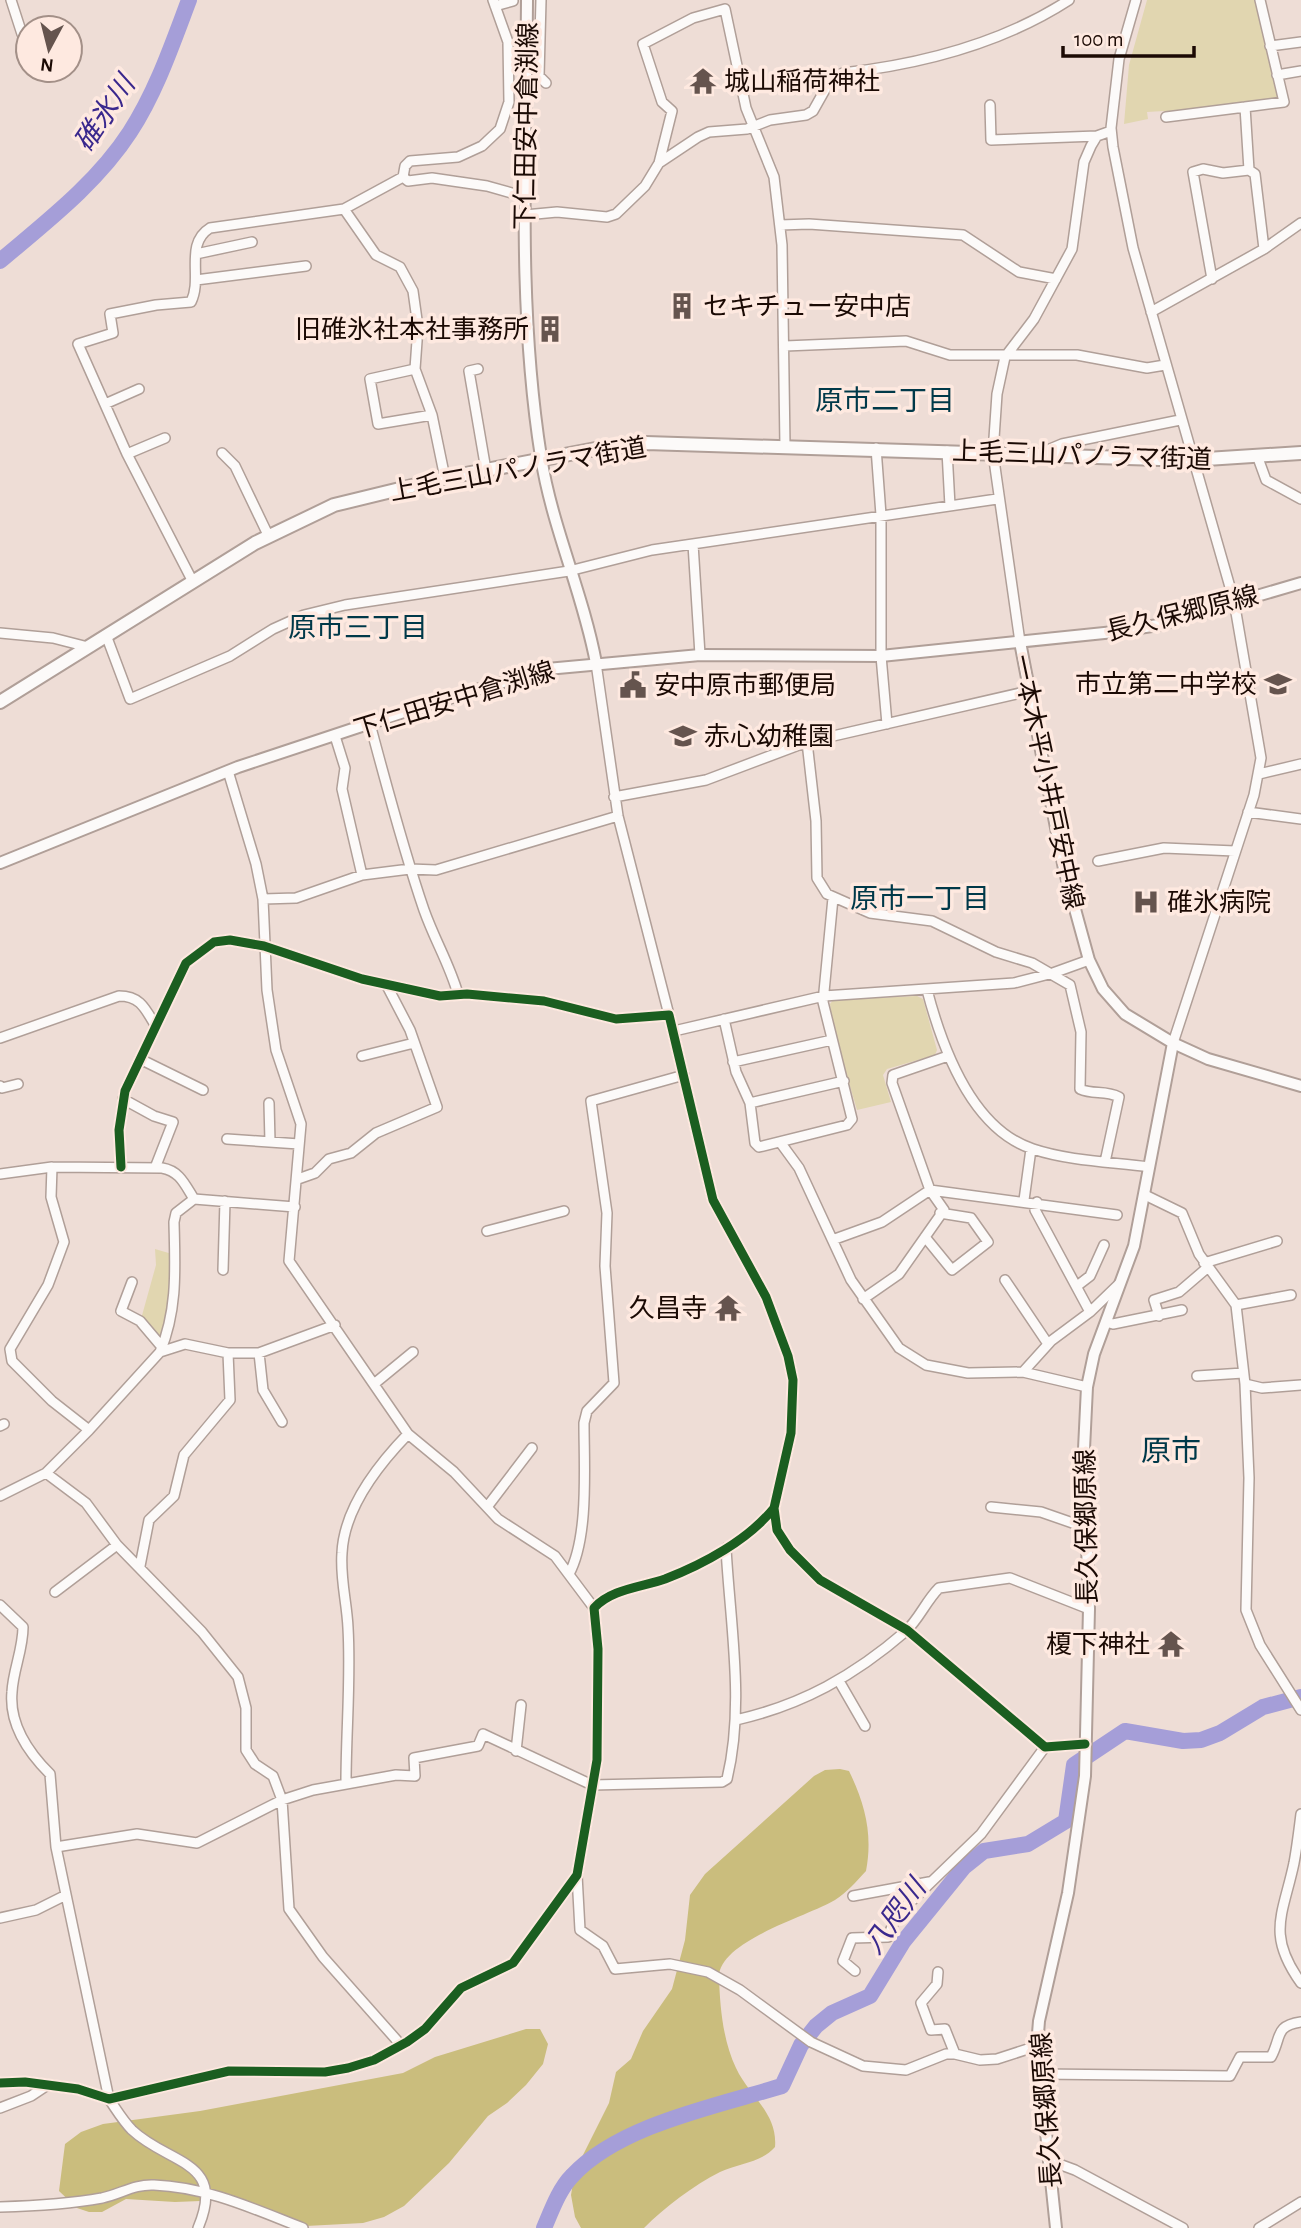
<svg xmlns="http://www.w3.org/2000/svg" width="1301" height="2228" font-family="'Alegreya Sans','Noto Sans JP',sans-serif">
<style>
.green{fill:#e1d6b0}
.forest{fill:#cabd7d}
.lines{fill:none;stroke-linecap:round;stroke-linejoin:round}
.river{stroke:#a59ed8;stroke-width:16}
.minor-casing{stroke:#b09f98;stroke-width:12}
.major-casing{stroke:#b09f98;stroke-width:14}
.highway-casing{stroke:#b09f98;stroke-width:16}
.minor{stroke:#fcfaf9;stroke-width:9}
.major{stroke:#fcfaf9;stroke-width:10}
.highway{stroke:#fcfaf9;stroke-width:12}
.cycleway-casing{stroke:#fee9e0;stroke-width:13}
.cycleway{stroke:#1b5e20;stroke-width:9}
.labels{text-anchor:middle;stroke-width:7;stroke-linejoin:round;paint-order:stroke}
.poi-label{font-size:26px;fill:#1b0a04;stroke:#fee9e0;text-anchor:start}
.street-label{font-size:26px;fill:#1b0a04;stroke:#fee9e0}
.water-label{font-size:28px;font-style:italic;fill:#3a288d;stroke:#fee9e0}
.neighbourhood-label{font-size:28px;fill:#003949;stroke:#fee9e0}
.quarter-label{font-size:30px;fill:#003949;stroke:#fee9e0}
</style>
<rect width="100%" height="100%" fill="#eeddd6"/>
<!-- green -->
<path class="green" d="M1147,0h110l23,98 -116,16v-3l-17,1 1,7 -24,5 5,-59z
M917,996l6,3 14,51 -2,5 -48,14 -4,6 8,27 -34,8 -24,-81 -3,-25 3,-4z
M155,1249l17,5 2,28 -12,57 -21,-20 15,-54z"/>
<!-- forest -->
<path class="forest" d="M840,1769l9,2c16,33 24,63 17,100 -10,11 -19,21 -31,29 -26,16 -118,41 -116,78 1,29 4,63 17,90 13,28 42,45 39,79 -14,16 -36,16 -55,25 -26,13 -55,35 -76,56h-63l-6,-11 -4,-22 4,-24 34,-68 7,-31 15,-13 12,-28 29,-42 13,-49 5,-45 15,-21 109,-98 11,-6z
M526,2029h14l8,15 -5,20 -17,21 -19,18 -19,13 -39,47 -45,43 -20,11 -21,6 -76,4 -61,-27 -51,2 -49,-3 -24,13h-13l-12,-4 -18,-17 6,-47 16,-12 22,-8 97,-13 203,-38 32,-16z"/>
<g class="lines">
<!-- river -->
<path class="river" d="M0,261c46,-39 97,-78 130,-129 26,-40 42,-87 59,-132
M544,2228c7,-16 15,-39 28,-52 47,-51 145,-70 210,-90l19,-41 15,-19 16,-13 38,-17 33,-54 61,-75 20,-16 44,-7 38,-23 8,-56 51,-34 58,10 18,-1 19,-7 43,-26 38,-10"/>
<defs>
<path id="minor" d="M11,0l11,34
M493,0l15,42 1,60 -9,27 -18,17 -24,11 -48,4 -5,5 -2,11 5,4 24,-3 55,8 39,11
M541,0l-2,76 7,7
M1136,0l-17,59 -8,69 2,19 20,101 101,353 27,157 -7,37 -81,248
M1260,0l24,102 -39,5 4,63 6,4 9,75
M495,6l18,-5
M1270,46l31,-4
M1277,75l24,-4
M990,105l1,35 106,-4
M1166,117l79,-10
M659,163l13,-52 -10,-9 -19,-58 50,-26 32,-9 21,99 28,69 8,68 3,201
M403,177l-59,32 32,46 24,12 13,24 5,36 -3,42 17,46 13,63
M525,215l32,-3 50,5 9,-3 29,-28 14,-23 39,-26 11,-5 38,-3 23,-9 36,-5 7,-4 18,-32 12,-6c80,-9 158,-29 226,-73
M780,225l29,-1 154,11 56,37 37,7
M196,254l56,-12
M1212,279l-19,-107 10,-3 20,4 26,-3
M196,280l110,-14
M1151,312l113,-63 37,-26
M418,324l16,7 94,-4
M785,346l121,-5 44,14h127l70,13 18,-3
M415,369l-45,10 8,45 54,-9
M478,369l-9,2 17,99
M105,404l34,-15
M876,448l5,67v141l6,68
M947,451l3,55
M222,453l13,13 34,71
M127,454l38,-16
M1051,455l-1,-6 12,-5 118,-24
M1258,458l8,22 35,19
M693,544l7,111
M193,582l-66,-128 -49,-110 35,-11 -3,-19 46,-9 35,-3c12,-24 -7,-58 19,-74l134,-19
M0,633l53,5 35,9
M106,635l24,64 100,-43 43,-27 31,-14 41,-10 224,-34 83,-21 345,-51
M1020,642l-27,-189 4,-59 8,-37 29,-38 38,-70 12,-87 7,-16 6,-10 14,-5
M596,663l22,153 51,199
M370,724c17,63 33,125 54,186 11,31 25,53 34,84
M335,736l10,32 -3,21 20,86
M807,742l9,79 1,57 10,16 43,19 62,8 64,31 36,11 38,22 11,47 -1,57c13,6 25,1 39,8l-14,65
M228,771l28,93 7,35 4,91 9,60 25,74 -12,137 119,173 46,38 44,47 57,37 39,52
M1259,774l42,-10
M614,797l92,-17 101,-38 222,-51
M1248,812l53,7
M1098,861l66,-13 71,3
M263,899l33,-1 66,-23 48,-6 26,1 182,-54
M927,990c15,57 44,139 106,159 36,12 79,13 116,18
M724,1019l12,53 14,31 5,40 4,4 88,-22 5,-6 -29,-117 10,-104
M674,1031l150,-35 190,-13 39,-10 36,-13
M0,1038l119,-42c21,0 26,12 36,29
M362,1056l52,-13
M140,1059l63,31
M733,1062l99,-22
M0,1086l2,2 16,-4
M123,1099l31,17 19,6 -18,46
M269,1103l1,39
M750,1103l94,-22
M227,1139l72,5
M780,1142l19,26 52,112 48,68 27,17 42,8 55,-1 28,-31 39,-29 29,-28
M121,1167l-2,-37 6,-39 61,-128 28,-21 16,-2 34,6 98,33 78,17 27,-2 77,7 72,18 53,-4 44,185 53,97 22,59 5,24 -2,53 -17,75 3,22 13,20 30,30 87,50 138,117 40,-3
M0,1174l52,-7 110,1c18,3 23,17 32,31l101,8
M298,1179l17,-6 14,-14 22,-6 25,-20 61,-26 -27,-77 -24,-46
M930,1190l187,25
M1145,1195l37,18 17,41 37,51 9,79 4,94 -3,132 14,35 41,65
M1024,1200l7,-51
M1037,1202l-2,8 55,102
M487,1231l77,-20
M925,1237l27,33 36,-28 -17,-24 -31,-5
M835,1239l47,-17 48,-32 -38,-107 1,-8 55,-19
M1204,1263l73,-22
M223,1270l2,-69
M1005,1280l43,64
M132,1282l-11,29 19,10 22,26
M1077,1286l13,-10 14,-31
M863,1299l36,-25 45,-64 -14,-20
M1236,1305l55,-10
M1159,1316l-5,-16 25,-8 28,-24
M1106,1322l7,2 69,-14
M160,1352c18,-43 15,-85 14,-130l2,-9 18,-14
M259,1353l4,37 19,32
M1023,1372l64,15
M1197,1376l46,-3
M374,1384l39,-32
M1245,1384l17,4 39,-3
M0,1426l4,-2
M89,1430l71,-78 25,-8 43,9
M46,1473l40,30 31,42 85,87 36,45 8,31v42l9,14 18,12 9,24 7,109 34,48 78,88
M0,1496l46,-23 43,-43 -37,-29 -40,-40 -2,-12 38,-64 16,-43 -13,-45 1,-30
M487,1507l45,-59
M991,1507l50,5 46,16
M140,1566l9,-46 25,-24 10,-41 46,-55 -2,-47h31l76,-28
M569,1574c20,-37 15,-108 15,-151l3,-12 27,-28 -9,-117 2,-53 -16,-112 93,-26
M55,1592l62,-47
M0,1605l23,22c0,23 -10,43 -11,65 -3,32 17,61 38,82l6,73 53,252c7,10 14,22 23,31 37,35 95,30 66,98
M839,1681l26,45
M736,1720c66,-15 118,-44 170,-89 13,-12 20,-30 33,-43l71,-10 79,31
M516,1751l5,-46
M346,1783c0,-51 5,-104 2,-155 -1,-25 -8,-49 -6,-75 2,-45 36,-88 66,-119
M1301,1814c-2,16 -4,33 -7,49 -11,52 -28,71 7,120
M56,1847l81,-13 60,9 85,-43 31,-10 83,-15 19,1 -1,-18 64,-12 5,-12 109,51 130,-3 5,-3c18,-74 3,-156 -1,-231
M577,1875l3,55 23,16 12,23 55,-5 38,8 32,18 71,52 52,24 43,4 40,-16h9l25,6 17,-1 40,-13
M853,1896l76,-14
M0,1918l36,-8 30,-15
M855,1971l-12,-10 9,-23 36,-1 8,-21 85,-82 64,-87
M938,1972l-1,12 -16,19 10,27 14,-1 10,25
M1039,2074l191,2 10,-19h31c11,-20 3,-31 30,-35
M0,2083l25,-1 53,7 31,10 120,-28 96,1 23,-4 26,-8 33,-18 18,-13 36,-41 52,-25 64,-88 20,-115 1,-111 -4,-41c17,-19 48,-21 71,-29 39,-15 83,-39 109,-71
M0,2108l31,-12 15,-10
M1048,2160l27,10 108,58
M0,2207c34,-1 69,-3 102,-9 19,-4 32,-14 52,-13 53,2 100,24 149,43
M1259,2228l42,-26"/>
<path id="major" d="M527,0c-1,152 -10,306 14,457 11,70 42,136 55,206
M1020,642l44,227 25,91 14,29 22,25 48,29 35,16 93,27
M0,863l238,-96 181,-60 128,-38 153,-14 181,1 233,-24 44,-7 143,-42
M1056,2228l-19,-182 2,-25 29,-128 17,-117 4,-167 -5,-160 3,-62 7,-33 40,-108 39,-203"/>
<path id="highway" d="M0,702l255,-159 79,-38 111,-27 161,-31 40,-4 545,17 110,-7"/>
</defs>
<!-- minor casing -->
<use href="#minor" class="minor-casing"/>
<!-- major casing -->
<use href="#major" class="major-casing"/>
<!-- highway casing -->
<use href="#highway" class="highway-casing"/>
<!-- minor -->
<use href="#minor" class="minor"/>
<!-- major -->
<use href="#major" class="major"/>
<!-- highway -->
<use href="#highway" class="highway"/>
<defs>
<path id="cycleway" d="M121,1167l-2,-37 6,-39 61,-128 28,-21 16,-2 34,6 98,33 78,17 27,-2 77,7 72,18 53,-4 44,185 53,97 22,59 5,24 -2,53 -17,75 3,22 13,20 30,30 87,50 138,117 40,-3
M0,2083l25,-1 53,7 31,10 120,-28 96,1 23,-4 26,-8 33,-18 18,-13 36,-41 52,-25 64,-88 20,-115 1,-111 -4,-41c17,-19 48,-21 71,-29 39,-15 83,-39 109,-71"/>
</defs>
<!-- cycleway casing -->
<use href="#cycleway" class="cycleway-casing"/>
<!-- cycleway -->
<use href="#cycleway" class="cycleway"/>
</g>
<!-- icons -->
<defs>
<symbol id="temple-bare" viewBox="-9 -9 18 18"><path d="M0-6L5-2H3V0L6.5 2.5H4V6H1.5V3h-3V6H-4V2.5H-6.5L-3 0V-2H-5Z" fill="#65544e" stroke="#fee9e0" stroke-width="2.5" paint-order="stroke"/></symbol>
<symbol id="building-bare" viewBox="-9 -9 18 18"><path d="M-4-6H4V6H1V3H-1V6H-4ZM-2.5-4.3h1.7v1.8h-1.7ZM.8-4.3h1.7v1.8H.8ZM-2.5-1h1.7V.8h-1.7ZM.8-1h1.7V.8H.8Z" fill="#65544e" stroke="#fee9e0" stroke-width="2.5" paint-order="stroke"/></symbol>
<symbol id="school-bare" viewBox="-9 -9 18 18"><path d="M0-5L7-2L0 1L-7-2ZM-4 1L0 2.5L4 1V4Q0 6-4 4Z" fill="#65544e" stroke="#fee9e0" stroke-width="2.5" paint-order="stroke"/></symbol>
<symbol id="civic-bare" viewBox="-9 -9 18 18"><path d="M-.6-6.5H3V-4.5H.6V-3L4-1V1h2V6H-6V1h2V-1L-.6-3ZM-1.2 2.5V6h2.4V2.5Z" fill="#65544e" stroke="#fee9e0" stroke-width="2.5" paint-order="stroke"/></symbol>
<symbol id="hospital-bare" viewBox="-9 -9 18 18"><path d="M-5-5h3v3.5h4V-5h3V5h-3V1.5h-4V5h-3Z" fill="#65544e" stroke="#fee9e0" stroke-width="2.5" paint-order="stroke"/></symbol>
</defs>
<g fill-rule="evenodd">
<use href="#temple-bare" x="684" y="62" width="38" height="38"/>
<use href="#building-bare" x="663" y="287" width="38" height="38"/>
<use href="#building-bare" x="531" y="310" width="38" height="38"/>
<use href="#school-bare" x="1259" y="665" width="38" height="38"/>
<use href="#civic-bare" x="614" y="666" width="38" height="38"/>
<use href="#school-bare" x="664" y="717" width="38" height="38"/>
<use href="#hospital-bare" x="1127" y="883" width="38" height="38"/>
<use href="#temple-bare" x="709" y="1289" width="38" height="38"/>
<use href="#temple-bare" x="1152" y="1625" width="38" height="38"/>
</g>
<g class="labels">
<!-- poi labels -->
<g class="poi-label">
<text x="724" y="90">城山稲荷神社</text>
<text x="703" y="315">セキチュー安中店</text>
<text x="529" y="338" text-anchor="end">旧碓氷社本社事務所</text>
<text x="1257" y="693" text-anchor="end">市立第二中学校</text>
<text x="654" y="694">安中原市郵便局</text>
<text x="704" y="745">赤心幼稚園</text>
<text x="1167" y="911">碓氷病院</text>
<text x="707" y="1317" text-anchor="end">久昌寺</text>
<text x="1150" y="1653" text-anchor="end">榎下神社</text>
</g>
<!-- street labels -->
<g class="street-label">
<text transform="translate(526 126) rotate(-89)" y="9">下仁田安中倉渕線</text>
<text transform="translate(1082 455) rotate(2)" y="9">上毛三山パノラマ街道</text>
<text transform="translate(518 469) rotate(-10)" y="9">上毛三山パノラマ街道</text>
<text transform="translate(1182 613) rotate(-14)" y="9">長久保郷原線</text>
<text transform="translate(454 700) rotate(-17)" y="9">下仁田安中倉渕線</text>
<text transform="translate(1048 782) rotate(78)" y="9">一本木平小井戸安中線</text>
<text transform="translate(1086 1527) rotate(-91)" y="9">長久保郷原線</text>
<text transform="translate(1046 2110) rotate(-94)" y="9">長久保郷原線</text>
</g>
<!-- water labels -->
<g class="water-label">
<text transform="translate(104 113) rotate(-56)" y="10">碓氷川</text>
<text transform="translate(894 1916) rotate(-54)" y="10">八咫川</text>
</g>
<!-- neighbourhood labels -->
<g class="neighbourhood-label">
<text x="885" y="410">原市二丁目</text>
<text x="358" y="637">原市三丁目</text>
<text x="920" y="908">原市一丁目</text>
</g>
<!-- quarter labels -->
<g class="quarter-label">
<text x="1171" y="1461">原市</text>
</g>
</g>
<!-- north arrow -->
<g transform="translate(49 49) rotate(187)"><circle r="33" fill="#fee9e0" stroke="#a39088" stroke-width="2"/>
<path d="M0-5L12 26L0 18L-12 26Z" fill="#65544e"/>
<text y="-10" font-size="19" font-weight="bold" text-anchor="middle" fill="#1b0a04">N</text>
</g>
<!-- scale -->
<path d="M1063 46v10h131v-10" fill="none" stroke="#1b0a04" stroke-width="3.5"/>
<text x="1074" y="46" font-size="21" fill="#1b0a04" stroke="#fee9e0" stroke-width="5" paint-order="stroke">100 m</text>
</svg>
